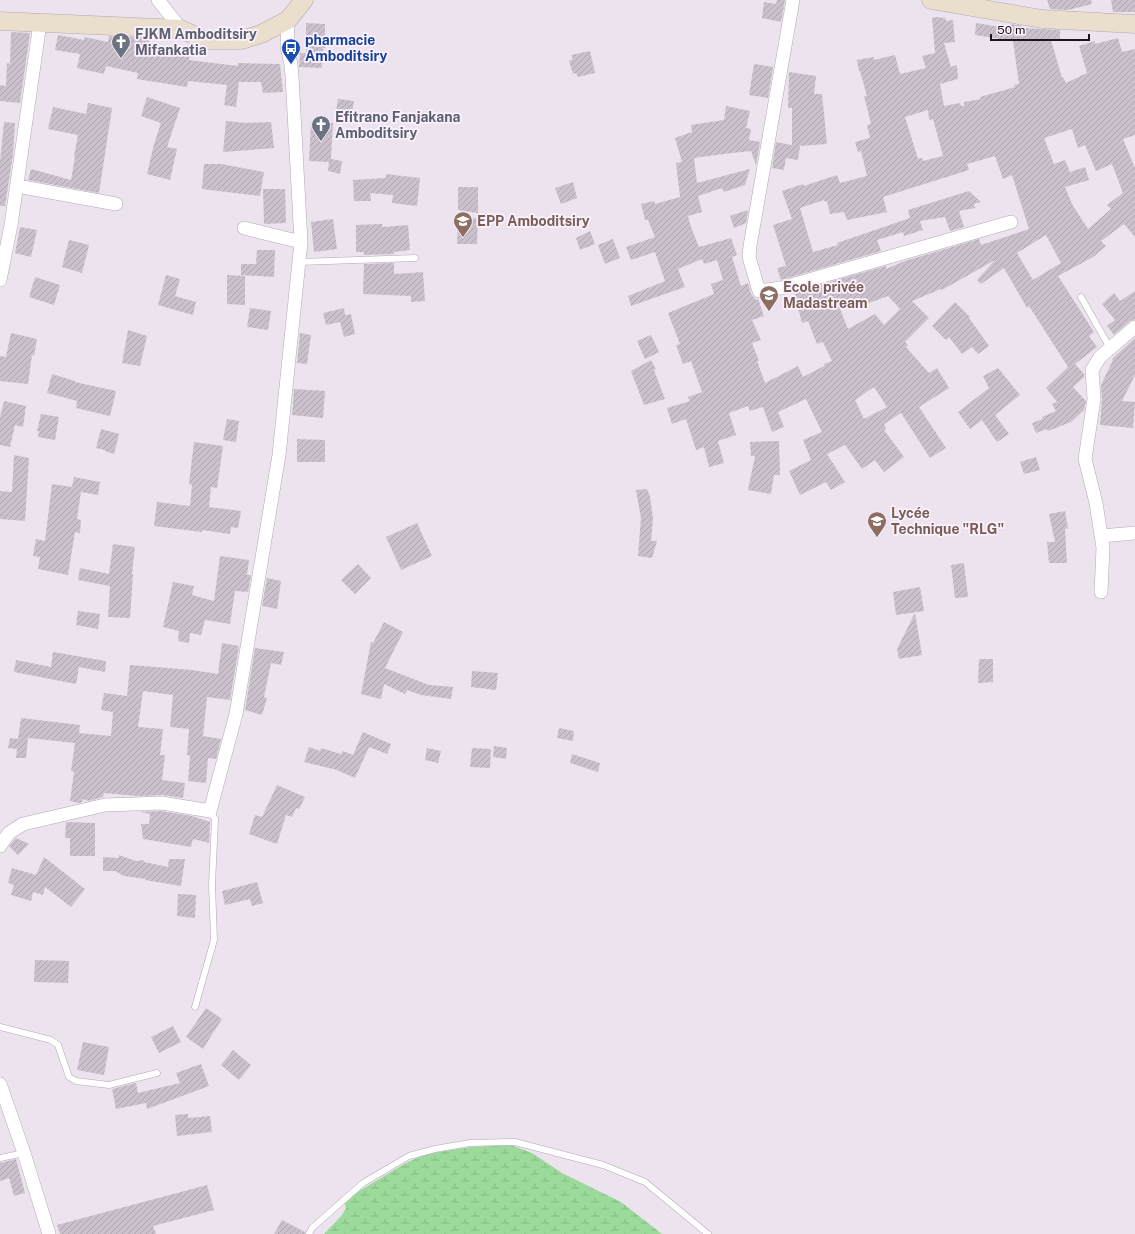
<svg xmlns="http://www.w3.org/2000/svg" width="1135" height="1234" font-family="'Public Sans',sans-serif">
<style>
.wetland{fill:url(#wetland-marsh)}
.building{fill:url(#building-hatch);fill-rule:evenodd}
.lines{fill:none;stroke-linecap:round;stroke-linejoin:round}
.service-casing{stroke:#b2a8b4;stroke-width:7}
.minor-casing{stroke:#b2a8b4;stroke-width:14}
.secondary-casing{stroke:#b2a8b4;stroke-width:19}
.service{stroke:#fff;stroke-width:6}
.minor{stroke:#fff;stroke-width:13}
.secondary{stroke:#e9dfcc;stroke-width:18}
.labels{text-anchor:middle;stroke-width:3.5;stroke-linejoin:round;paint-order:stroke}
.worship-label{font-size:14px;font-weight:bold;fill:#5b616d;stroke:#fbf0fd;text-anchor:start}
.transit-label{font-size:14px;font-weight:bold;fill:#164399;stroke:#fbf0fd;text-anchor:start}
.education-label{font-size:14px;font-weight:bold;fill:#785e54;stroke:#fbf0fd;text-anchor:start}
</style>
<defs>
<pattern id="wetland-marsh" width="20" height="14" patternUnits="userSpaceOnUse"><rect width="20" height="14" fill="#9bda9b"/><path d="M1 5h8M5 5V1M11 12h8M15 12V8" fill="none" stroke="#85ba85"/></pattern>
<pattern id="building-hatch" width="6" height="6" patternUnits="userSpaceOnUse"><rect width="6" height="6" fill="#cbc1cd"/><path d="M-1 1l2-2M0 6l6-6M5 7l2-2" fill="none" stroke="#aea5af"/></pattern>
</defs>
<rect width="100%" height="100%" fill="#ede3ef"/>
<!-- wetland -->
<path class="wetland" d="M511,1145l21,8 30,20 59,29 41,32h-338l18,-19 4,-7 -2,-8 62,-37 20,-9 44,-7z"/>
<!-- building -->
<path class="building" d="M777,0h8l-4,22 -19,-4 2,-16 12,2z
M1047,0h44l1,4 -24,6 -18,-1z
M1111,0h24v12h-22z
M937,17l8,1 1,3 7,-1 2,22 -11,1 7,24 6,-2 1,14 -18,5 4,22 16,-3 1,3h3v-4l17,-3 -1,-2 35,-10 -1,-2 5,-1 -6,-43 -38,-6 1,-12 36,6 -1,-5 12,2v2l37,2v9l-9,1 11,38 1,-1 3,6 21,-10 -8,-27 16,-5v3l23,-6 4,14 13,-3v86l-12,4 12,29v69l-11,-13 -23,17 5,5 -13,11 -35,19 36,56 -5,4 8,11 -22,17 9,10v3l-11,10 13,14 -2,9 -13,12 -23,9 -1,-2 -11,4 -4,-10 11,-4 -1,-2 14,-6 -4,-7 5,-2 -11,-14 22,-21 -39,-61 -2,2 -23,-40 -23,16 -4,-4 18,-20 -53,30 -1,-1 -29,12 17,17 -24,24 3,3 -2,2 23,26 8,-5 12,20 -30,19 27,41 -16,10 -29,-45 -17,11 2,5 -2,1 20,27 -20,15 -9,-12 -13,9 -17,-24 -18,9 18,28 -14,8 -5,-8 -26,13 -11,-24 22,-11 -8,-20 19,-8 -16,-33 -28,13 6,15 -12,5 -9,-25 -13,4 -2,-5 -19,7 7,22 -18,6 6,22 -15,4 -5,-20 -8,3 -10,-31 -14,5 -5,-16 23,-7 -2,-4 14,-5 -11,-31 -8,3 -7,-19 4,-1 -12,-31 46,-19 -3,-10 12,-4 -6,-20 -13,4 -2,-5 -24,10 7,18 -54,19 -3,-10 37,-15 -10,-29 -24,8 -5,-13 29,-10 -7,-17h-3l-4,-16 13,-3 1,3 25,-7 -4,-34 6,-1 -7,-24 17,-6 -1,-7 33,-5 2,-14 24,5 -4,17 5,1 -2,11 11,2 -4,23 -5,-14 -28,3 -29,4 3,25 53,-14 -5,16 -21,7 -2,-4 -24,8 4,16 -14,4 3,11 8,20 32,-9 6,17 -5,2 9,29 7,-3 3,11 5,6 2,-1 6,17 -12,4 9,20 -9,3 7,18h-2l8,22 33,-17 5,11 21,-11v-2l8,-3 -9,-19 -6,2 -9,-23 -6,2 -8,-31 92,-26v3l19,-8 74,-22 2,6 48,-16 -17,-54 -9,4 -8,-23 -28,8 2,6 -86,27 4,15 -40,8 -3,-8 -14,2 -3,-13 -2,1 -1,-2 -24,8 13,44 25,-7 -1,-2 73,-25 -2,-8 61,-19 12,11 -7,2 1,4 -16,3 5,16 -14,4 -5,-14 -25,4 3,9 -19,6 -1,-4 -26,8 4,11 -100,29 -4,-12 9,-2 -13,-41 19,-6 -10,-28 21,-7 1,2 33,-11 3,8 27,-7 -6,-25 -3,1 -3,-10 15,-4 -3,-13 4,-1 -7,-28h3l-7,-25h-1l-2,-11 17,-3v3l21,-5 5,19 26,-6 -4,-12 13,-3 -3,-35zM928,110l1,10 4,-1 10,37 -20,5 -1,-3 -4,1 -13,-42zM1072,129l6,19 7,-3 11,26 16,-7 11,29 -16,12 4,4 -23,20 -16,-25 -7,-17 24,-7 -4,-13 -15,5 -5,-12 -11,4 -10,-26zM1046,235l15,28 -28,17 -16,-27zM888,296l12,13 -16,16 -9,-11 -27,15 -8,-20 18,-6 3,3zM874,387l13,20 -23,12 -9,-19z
M306,23l19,1v24h-2l-1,20 -23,-1 1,-14h6z
M11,32l19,1 -10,70 -20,-2v-16l6,1 1,-23 3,1z
M58,35l26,5v-3l24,5 1,-6 41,2 -1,8 41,7 -1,7 49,6v-3l42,1 3,28 -20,1 -2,-11h-22l-3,25 -12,-2 3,-20 -39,-4 -1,6 -50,-8 1,-6 -32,-7 -2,8 -27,-6 3,-14 -25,-4z
M590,51l5,22 -17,4 -2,-4 -3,1 -4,-13 4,-2 -2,-4z
M754,64l19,3 -5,31 -19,-3z
M789,72l27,4 -2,18h8l5,50 -28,2h1l-2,14 -12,-2 -2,12 -12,-2 4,-26 16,3v-37h-4z
M147,97l33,11 -13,39 10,2 -7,31 -23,-6 7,-30 7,-21 -20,-7z
M338,99l16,2 -3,19 -16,-2z
M88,103l24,5 -13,85 -71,-13 3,-11 40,11 4,-23 -1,-1 4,-21 -30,-6 5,-22 33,7z
M226,121l20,2 25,-1 3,26 -51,4z
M4,122l11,1 -2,31 -8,52h-5v-44z
M311,122l22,1 -2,36 11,2 -2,13 -12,-3 1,-9 -20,-1z
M204,164h17l43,8 -4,24 -58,-7z
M386,174l34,4 -3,28 -25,-3 1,-8 -23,-2 1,8h-17l-1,-21 33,-2z
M573,182l4,16 -16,6 -6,-16z
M458,187h20v26l-20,-3z
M263,189h22l1,34 -22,1z
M748,210l-2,13 -12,5 -4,-12z
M478,218l-1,26h-20l1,-24z
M333,219l4,30 -23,3 -3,-30z
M382,224v3l26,-2 2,25 -16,2v2l-30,1v-3h-8v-27z
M20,227l17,3 -6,27 -16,-4z
M590,231l5,13 -15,6 -4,-12z
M613,239l7,19 -15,6 -7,-19z
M69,240l20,5 -7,28 -20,-6z
M257,250h18l-1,27 -33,-2v-11h15z
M394,263v11l29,-2 2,29 -14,1v-6l-48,-2 1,-30z
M166,275l14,4 -5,17 21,6 -3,13 -35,-10z
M227,275l18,1v29l-18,-1z
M35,277l25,8 -6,20 -25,-8z
M1135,291v28l-5,2 -16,14 -7,-9 8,-6 -13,-16 12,-11 6,8z
M955,302l15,15 -1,1 20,28 -11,8 -6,-7 -10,7 -13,-17 -3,3 -14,-14z
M250,308l21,3 -3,19 -21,-3z
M344,308l1,7 6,-1 4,20 -11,3 -4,-15 -14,3 -3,-12z
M128,330l19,6 -7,30 -18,-3z
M11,333l26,6 -3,17 -2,-1 -4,29 -28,-3v-25l6,1z
M300,333l11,2 -4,29 -10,-1z
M651,335l8,17 -14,7 -8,-18z
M1135,338v37l-13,26 13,1 -2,26 -33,-3 2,-26 -1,-14 12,-25 -1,-1z
M651,360l5,9 -2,1 11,29 -21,6 -13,-34z
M998,368l22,27 -25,20 14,19 -12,8 -15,-22 -12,9 -12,-17 31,-24 -6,-12z
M52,374l23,7v1l41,9 -6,25 -34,-8 1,-7 -30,-8z
M294,389l31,2 -2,27 -31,-3z
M4,401l22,5 -3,21 -8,-2 -5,22 -10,-2v-28z
M41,414l18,3 -4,23 -17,-3 1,-6h-2z
M227,419l12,2 -3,21 -13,-2z
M101,429l18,5 -5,20 -9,-3v-1l-9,-2z
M297,439l28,1v22h-28z
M779,441l1,34h-6l-3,19 -23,-4 7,-34h-4l-1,-14z
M194,442l29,4 -6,42 -6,-1 -2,20 32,4 -3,17 -7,-1 -1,7 -28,-4v2l-48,-6 3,-24 33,4 2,-21 -3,-1z
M14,455l15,3 -4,63 -25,-2v-28l12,1z
M1036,457l4,13 -16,4 -4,-12z
M74,477l26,5 -2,13 -17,-3 -4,27 4,1 -1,13 -5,-1 -7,43 -30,-6 2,-12 -7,-1 3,-17 9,2 7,-57 20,3z
M647,489l3,7 3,23 -2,22h6l-5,17 -14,-2 3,-38 -5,-28z
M1065,511l3,17 -3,1 2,34h-18l-2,-21h8l-6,-28z
M417,523l15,33 -31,14 -15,-33z
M113,544l22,3 -3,27h1l-3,44 -22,-1 2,-31 -32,-6 2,-12 29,6z
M220,556l29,4 -2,15h4l-3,17 -13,-1 -5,33 -25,-4 -4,15 -11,-2 -1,10 -11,-2 1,-10 -16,-4 10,-45 21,4 -2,9 22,6z
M964,563l4,34 -13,1 -4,-33z
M358,564l13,14 -16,16 -14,-14z
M267,578l14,3 -4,28 -15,-3z
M920,587l4,24 -28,4 -3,-23z
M78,611l22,3 -2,15 -22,-4z
M915,613l7,42 -23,4 -2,-10z
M384,622l19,10 -18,36 44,17 24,2 -2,12 -30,-4 -14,-5 -2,4 -21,-10 -3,15 -20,-5 10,-52 2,1z
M222,643l17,3 -9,54 -23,-3 -4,39 18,3 -5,20 -8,-1 -2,25 -18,-2 2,-25 -3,-1 2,-26 -19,-2 3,-32 -30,-4 -5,36 25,2 -3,26h5l-3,25 23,3 -2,15 -20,-3 -25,1 -34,-3 -1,4 -14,4 -7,-2v3l-3,1 -9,-2 4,-29 -3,-1 4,-28 -47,-5 -2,20h-10l1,-9 -9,-1 2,-10 8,1 3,-21 59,7 -1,8 32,3 2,-24 -12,-2 3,-17 23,3 3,-31 62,5 26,4z
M255,648l29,4 -3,13 -10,-2 -7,34 3,1 -5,17 -17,-5z
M53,652l53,9 -1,11 -26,-5 -3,17 -62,-12 2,-12 35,7z
M979,659h14v23l-15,1z
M472,671l26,2 -2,17 -25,-3z
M559,728l15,3 -1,10 -16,-3z
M363,732l28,12 -4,10 -18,-7 -14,31 -18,-8 -33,-8 5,-15 11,4 1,-3 20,6 2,-3 10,4z
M494,746l13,2 -1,11 -13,-2z
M427,748l14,3 -3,12 -13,-3z
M472,748l19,1 -1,19 -20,-1z
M572,754l28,9 -2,9 -28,-9z
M277,785l28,12 -6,12 -3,-1 -4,9 -6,-2 -9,29 -28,-10 6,-19 7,2z
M161,811l31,5 18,6 -1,21 -16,-4 -2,8 -48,-8 -2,-15h8l1,-10 -10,-2z
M66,822l29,1v33h-25v-18h-5z
M16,838l13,6 -11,11 -9,-9z
M119,855l17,6 8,-1v2l24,5 1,-8h16l-4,27 -36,-6 1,-1 -22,-3 -9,-5h-12v-14l16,1z
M44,857l41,32 -14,18 -26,-20 -2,8 -10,-3 -2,9 -20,-6 3,-10 -6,-2 4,-15 24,7z
M257,882l6,21 -11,3 -2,-7 -25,6 -3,-14z
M178,894l18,1 -1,23 -18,-2z
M35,960l34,1 -1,22 -34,-1z
M206,1008l16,11 -19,30 -17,-12z
M173,1026l8,16 -22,11 -8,-16z
M83,1042l26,5 -5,28 -27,-5z
M233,1050l18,15 -12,15 -18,-15z
M201,1064l8,22 -62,23 -1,-6 -30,6 -4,-20 24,-6 2,10 42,-10 -4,-10z
M188,1114v4l22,-2 2,16 -35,4 -2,-21z
M16,1159l9,34 -11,3 -5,-18 -9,3v-18z
M207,1185l7,25 -61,16 3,8h-96l-3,-9z
M282,1220l23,12v2h-31z"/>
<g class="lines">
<defs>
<path id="service" d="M299,262l116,-4
M1081,297l29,51
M195,1007l19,-67 -2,-55 3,-66 -5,-8
M0,1027l51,13 7,5 11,32 7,4 33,4 48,-12
M0,1158l24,-5
M309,1234l3,-6 51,-45 46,-27 26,-7 35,-6 45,-1 88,23 42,17 63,52"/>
<path id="minor" d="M158,0l23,29
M793,0l-43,246 -1,11 10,34 22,-3 230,-66
M17,186l99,18
M244,228l57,14
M0,280l11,-55 29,-202
M1101,536l34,-3
M1101,592l2,-44 -7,-45 -11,-44 9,-60 -2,-29 8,-13 35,-30
M0,846l9,-13 14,-9 82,-19 57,-2 48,8 26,-97 43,-259 22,-213 -9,-166 -1,-11 -4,-19 1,-26
M0,1084l24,69 25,81"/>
<path id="secondary" d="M931,0l111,19 93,5
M0,21l181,8 23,11h38l19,-6 27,-14 16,-20"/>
</defs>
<!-- service casing -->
<use href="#service" class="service-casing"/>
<!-- minor casing -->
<use href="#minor" class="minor-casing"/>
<!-- secondary casing -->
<use href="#secondary" class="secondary-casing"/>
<!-- service -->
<use href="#service" class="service"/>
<!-- minor -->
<use href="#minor" class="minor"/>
<!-- secondary -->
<use href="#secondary" class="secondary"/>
</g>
<!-- icons -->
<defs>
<symbol id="church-pin" viewBox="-11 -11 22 30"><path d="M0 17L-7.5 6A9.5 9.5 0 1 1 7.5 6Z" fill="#6b7280" stroke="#fbf0fd"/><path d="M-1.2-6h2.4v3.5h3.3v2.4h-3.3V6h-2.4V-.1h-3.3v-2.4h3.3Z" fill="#fff"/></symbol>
<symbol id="bus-pin" viewBox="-11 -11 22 30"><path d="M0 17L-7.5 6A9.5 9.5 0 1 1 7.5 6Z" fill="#1a4fb4" stroke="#fbf0fd"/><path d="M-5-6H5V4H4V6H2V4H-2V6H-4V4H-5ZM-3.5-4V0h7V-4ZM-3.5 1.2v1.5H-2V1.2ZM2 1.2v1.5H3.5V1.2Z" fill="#fff"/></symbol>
<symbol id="school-pin" viewBox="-11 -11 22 30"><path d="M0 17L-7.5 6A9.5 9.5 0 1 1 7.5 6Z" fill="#8d6e63" stroke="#fbf0fd"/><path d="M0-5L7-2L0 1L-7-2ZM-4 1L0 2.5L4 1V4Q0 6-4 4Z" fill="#fff"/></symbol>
</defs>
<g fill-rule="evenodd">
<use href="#church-pin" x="110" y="31" width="22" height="30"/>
<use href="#bus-pin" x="280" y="37" width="22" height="30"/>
<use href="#church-pin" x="310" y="114" width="22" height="30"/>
<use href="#school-pin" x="452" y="210" width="22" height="30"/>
<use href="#school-pin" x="758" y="284" width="22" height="30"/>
<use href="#school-pin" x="866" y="510" width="22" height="30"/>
</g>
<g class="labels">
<!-- worship labels -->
<g class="worship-label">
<text x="135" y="39">FJKM Amboditsiry<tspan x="135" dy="16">Mifankatia</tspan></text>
<text x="335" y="122">Efitrano Fanjakana<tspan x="335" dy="16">Amboditsiry</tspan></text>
</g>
<!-- transit labels -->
<g class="transit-label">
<text x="305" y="45">pharmacie<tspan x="305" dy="16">Amboditsiry</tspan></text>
</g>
<!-- education labels -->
<g class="education-label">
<text x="477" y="226">EPP Amboditsiry</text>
<text x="783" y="292">Ecole privée<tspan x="783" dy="16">Madastream</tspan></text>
<text x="891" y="518">Lycée<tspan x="891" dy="16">Technique "RLG"</tspan></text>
</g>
</g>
<!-- scale -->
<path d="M991 34v6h98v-6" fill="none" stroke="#1a161b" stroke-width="2"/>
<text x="997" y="34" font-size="12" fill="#1a161b" stroke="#fbf0fd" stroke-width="3" paint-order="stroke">50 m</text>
</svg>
